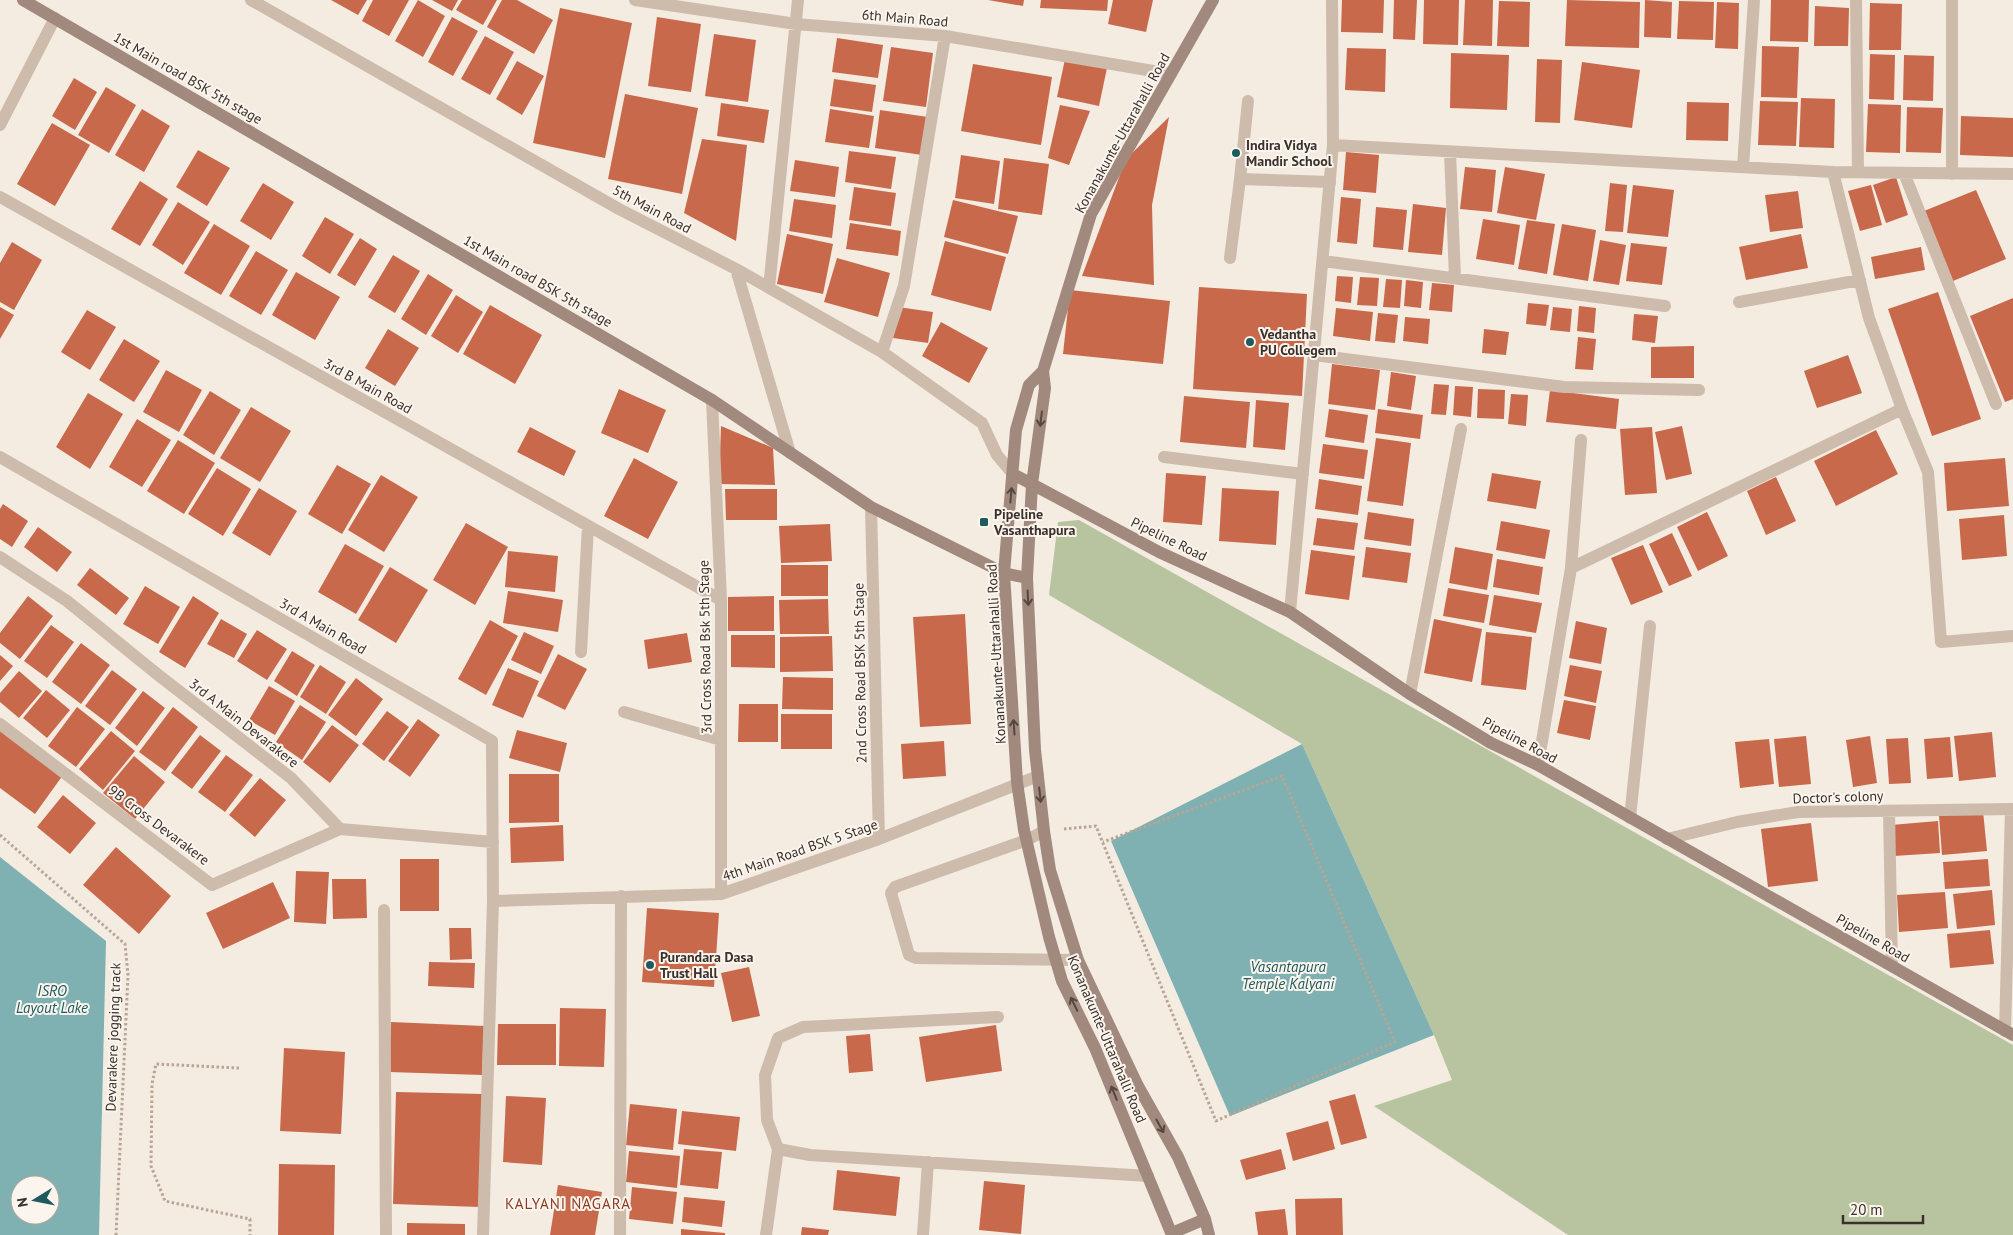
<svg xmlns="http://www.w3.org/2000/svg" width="2013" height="1235" font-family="'PT Sans',sans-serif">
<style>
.green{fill:#b8c4a0}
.water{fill:#7fb0b2;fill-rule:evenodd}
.building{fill:#c8694b}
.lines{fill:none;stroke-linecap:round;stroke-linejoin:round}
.path{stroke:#b9a596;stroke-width:3;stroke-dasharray:2.5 2.5;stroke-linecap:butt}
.lane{stroke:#cdbbac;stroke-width:12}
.street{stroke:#cdbbac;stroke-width:12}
.secondary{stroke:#a18a7d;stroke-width:12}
.oneway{stroke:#544640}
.poi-dot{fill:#1f5a5e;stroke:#fbf5ee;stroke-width:2}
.labels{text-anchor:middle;stroke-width:4;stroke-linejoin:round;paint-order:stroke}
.street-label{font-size:14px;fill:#3b302b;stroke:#fbf5ee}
.poi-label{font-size:14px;font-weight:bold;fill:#3b302b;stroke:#fbf5ee;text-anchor:start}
.water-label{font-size:15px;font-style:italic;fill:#1f5a5e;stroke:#fbf5ee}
.neighbourhood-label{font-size:15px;letter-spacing:1px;fill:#8c3b22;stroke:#fbf5ee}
</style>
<rect width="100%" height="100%" fill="#f4ebe1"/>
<!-- green -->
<path class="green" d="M1079,520l934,525v190h-445l-194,-129 78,-26 -18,-45 -132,-291 -253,-149 9,-73z"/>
<!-- water -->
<path class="water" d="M1302,744l132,291 -204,81 -119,-275z
M0,857l106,84 -7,294h-99zM20,1185h30v30h-30z"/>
<!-- building -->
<path class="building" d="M331,0h36l-9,15z
M373,0h36l-20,36 -27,-15z
M418,0l27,16 -22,41 -28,-16z
M432,0h26l-6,11z
M462,0h35l-14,25 -27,-15z
M502,0h15l36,20 -19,34 -47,-27z
M988,0h36l-1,6z
M1041,0h67l-1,11 -67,-3z
M1113,0h40l-7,32 -38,-8z
M1342,0h42l-1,33 -42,-1z
M1394,0h23l-2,40 -22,-1z
M1424,0h35l-1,45 -35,-1z
M1465,0h28l-1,46 -29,-1z
M1567,0l73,2 -1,46 -74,-2z
M1645,0l27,2 -1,36 -27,-1z
M1771,0h38l-1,42 -38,-1z
M1499,1l31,1 -1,45 -32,-1z
M1679,1l35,1 -1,38 -36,-1z
M1717,2l22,1 -1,46 -23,-1z
M1870,3l32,1 -1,46h-32z
M1815,6l34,2 -1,38h-34z
M560,8l72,15 -27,135 -72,-15z
M452,17l26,14 -25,45 -25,-14z
M657,17l44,7 -10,68 -43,-6z
M714,34l42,6 -8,62 -43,-6z
M485,36l29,16 -24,43 -29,-16z
M837,38l46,7 -5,33 -46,-6z
M1762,46l37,1 -2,51 -36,-1z
M891,47l42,6 -7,54 -43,-6z
M1347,48l39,1 -1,43 -40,-2z
M1451,53l58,2 -2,55 -57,-2z
M1870,54l25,1 -1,45 -25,-1z
M1904,55l30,1 -1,45 -30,-1z
M1065,59l42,9 -8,38 -42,-9z
M1537,59l25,1 -2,63 -25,-1z
M517,61l27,15 -22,39 -26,-16z
M1582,62l58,8 -8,58 -58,-8z
M973,64l79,13 -11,68 -80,-14z
M74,78l23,14 -22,38 -23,-14z
M834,79l42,6 -4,27 -42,-6z
M106,87l30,18 -27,48 -31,-18z
M625,94l73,14 -16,86 -74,-15z
M1801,98l34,1 -1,49 -35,-1z
M1760,101l38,1 -2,44 -38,-1z
M1687,102l42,1 -1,38 -42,-1z
M721,103l48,7 -5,33 -47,-7z
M1868,104l33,1 -1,48 -34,-1z
M1060,105l30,6 -21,54 -21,-7z
M1907,107l36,1 -2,45 -35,-1z
M142,109l28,17 -26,46 -29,-17z
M830,109l44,7 -5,32 -44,-6z
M880,110l48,7 -6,38 -47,-7z
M1961,116l52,2v39l-53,-2z
M1169,117l-17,88 2,80 -72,-9 44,-117z
M52,123l38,22 -35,61 -38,-22z
M702,139l45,6 -11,96 -52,-28z
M198,150l32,18 -23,38 -31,-19z
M849,151l47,6 -5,32 -46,-7z
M1346,152l33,3 -3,38 -33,-3z
M961,155l39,6 -6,43 -39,-6z
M1004,158l45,6 -7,51 -44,-6z
M795,160l44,7 -4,30 -45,-6z
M1465,167l31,3 -4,42 -32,-3z
M1505,167l40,7 -9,46 -39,-7z
M1896,177l12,38 -22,8 -13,-38z
M140,181l28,18 -28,47 -29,-17z
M263,183l31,19 -23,38 -31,-19z
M1610,183l17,2 -4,47 -18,-1z
M1633,185l41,5 -6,47 -41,-4z
M1871,185l11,40 -22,6 -12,-40z
M854,187l42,6 -5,33 -42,-6z
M1976,190l30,69 -53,22 -29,-70z
M1798,191l5,37 -33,4 -5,-37z
M1341,197l20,2 -4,45 -20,-2z
M794,199l42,6 -4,33 -43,-7z
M953,200l65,16 -10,38 -64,-17z
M178,202l32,20 -27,43 -31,-20z
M1413,204l33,4 -4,47 -34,-3z
M1376,207l31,3 -4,40 -30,-3z
M325,217l29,17 -24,40 -28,-18z
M1483,219l37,6 -6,40 -38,-6z
M1527,220l28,4 -8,50 -29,-5z
M850,223l51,8 -3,25 -52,-7z
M214,224l36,22 -29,49 -37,-22z
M1562,224l34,6 -8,51 -35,-6z
M787,234l46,10 -10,50 -46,-10z
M1801,234l7,34 -62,12 -7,-33z
M360,238l17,11 -22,37 -18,-11z
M1600,240l26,5 -7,40 -26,-4z
M945,241l61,16 -15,54 -60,-16z
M12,242l30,18 -28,50 -14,-8v-39z
M1631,243l36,4 -5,38 -36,-4z
M1921,247l4,23 -50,9 -4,-22z
M256,251l32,19 -27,45 -32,-19z
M393,255l27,16 -25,42 -27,-16z
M837,258l53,15 -12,44 -54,-15z
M296,272l44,25 -25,43 -43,-25z
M428,274l25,16 -27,45 -25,-16z
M1337,276l16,1 -2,26 -16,-2z
M1360,277l19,1 -2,28 -20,-1z
M1386,279l16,1 -2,28 -17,-1z
M1406,280l17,2 -2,26 -17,-2z
M1432,283l22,2 -2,27 -23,-2z
M1199,287l108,7 -5,102 -109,-7z
M1070,290l100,11 -7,63 -100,-10z
M1938,292l43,127 -49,17 -44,-127z
M456,295l27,17 -25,41 -27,-17z
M2013,298v101l-8,3 -35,-86z
M1528,303l21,2 -3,21 -20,-2z
M490,305l52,30 -27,49 -52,-30z
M1579,306l17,2 -2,25 -17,-2z
M0,307l14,8 -14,24z
M898,307l35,5 -5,31 -35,-5z
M1553,307l19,2 -2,23 -20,-2z
M1336,308l37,4 -3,29 -37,-5z
M87,310l29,17 -26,43 -29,-18z
M1378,313l20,2 -3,28 -20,-2z
M1634,314l24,2 -3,27 -23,-3z
M1405,317l25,2 -2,25 -25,-3z
M941,322l47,26 -19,35 -47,-27z
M388,329l31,19 -24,38 -30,-18z
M1484,329l25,3 -3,23 -24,-2z
M1578,337l18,2 -3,31 -18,-1z
M124,339l36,22 -26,41 -35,-22z
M1694,346v32h-43v-31z
M1848,355l14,38 -45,15 -13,-37z
M1332,364l48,6 -5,40 -47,-6z
M166,370l36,20 -23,42 -36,-20z
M1391,372l25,4 -5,34 -24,-4z
M1434,384l15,1 -3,30 -15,-1z
M1455,386l18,1 -2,30 -18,-2z
M619,389l47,21 -18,43 -47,-20z
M1478,389l27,1 -1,29 -27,-1z
M1550,390l69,9 -3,30 -70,-7z
M210,391l31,19 -27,45 -31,-20z
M88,393l35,21 -33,55 -34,-22z
M1511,394l17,1 -2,31 -18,-2z
M1184,396l66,6 -4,46 -66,-6z
M1256,400l33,3 -4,47 -32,-3z
M251,407l40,24 -31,51 -40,-24z
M1329,409l39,6 -4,28 -39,-6z
M1378,409l45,6 -3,24 -45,-6z
M137,419l34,21 -29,47 -33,-20z
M721,426l52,22 2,37 -56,-1z
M1682,426l10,48 -26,6 -11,-48z
M530,427l46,24 -12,25 -47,-24z
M1652,427l5,66 -32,2 -5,-66z
M1876,430l22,44 -62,32 -22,-45z
M1376,438l35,5 -8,63 -36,-5z
M178,440l37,23 -31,51 -37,-23z
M1323,444l45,6 -4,29 -45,-6z
M634,458l44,24 -30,57 -44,-23z
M2005,458l4,48 -62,5 -3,-48z
M337,465l34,19 -29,50 -34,-20z
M217,468l34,21 -28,47 -35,-22z
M1166,473l40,3 -4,49 -39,-3z
M1492,473l49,8 -5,28 -49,-8z
M381,475l37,22 -34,55 -36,-22z
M1776,477l20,44 -30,14 -19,-44z
M1319,479l43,7 -4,29 -43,-6z
M259,488l38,23 -27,45 -38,-23z
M1222,488l57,3 -3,54 -57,-4z
M725,489h52v31h-51z
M3,504l25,17 -16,26 -12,-8v-30z
M1368,512l46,7 -3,27 -47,-7z
M1707,512l21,44 -30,15 -21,-44z
M2004,515l3,41 -45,4 -3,-41z
M1317,518l41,5 -4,27 -41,-5z
M1501,521l49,9 -5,29 -49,-9z
M466,523l42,24 -33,58 -42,-25z
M830,524l2,37 -51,2 -2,-37z
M38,527l34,25 -15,20 -33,-25z
M1672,533l20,43 -23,10 -20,-42z
M345,544l39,22 -28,48 -38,-22z
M1643,545l20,47 -32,13 -20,-47z
M1366,547l45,6 -4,30 -45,-6z
M1455,547l38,7 -6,36 -38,-7z
M1311,550l44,6 -6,44 -44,-6z
M508,551l50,5 -3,36 -50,-5z
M1497,559l46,8 -4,28 -46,-8z
M781,565h47v31h-47z
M390,567l38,23 -32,53 -38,-23z
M90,568l39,30 -13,17 -39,-30z
M145,586l35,21 -22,37 -35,-20z
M1448,588l41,7 -5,28 -41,-7z
M508,591l55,9 -5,32 -55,-9z
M1494,595l48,8 -6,30 -47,-8z
M28,596l25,20 -33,43 -20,-16v-10z
M193,596l26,17 -34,55 -26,-16z
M774,596v35h-46v-34z
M828,599l1,35h-49l-1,-34z
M965,614l6,110 -51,3 -7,-110z
M221,619l26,15 -13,24 -27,-14z
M1434,619l48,10 -10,53 -48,-9z
M490,620l28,16 -32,59 -28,-16z
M1576,621l31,7 -6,36 -32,-6z
M51,625l23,17 -27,36 -23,-17z
M257,630l30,19 -20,31 -30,-19z
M524,632l30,14 -13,28 -30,-14z
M1486,632l46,5 -6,53 -45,-5z
M687,633l5,29 -44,7 -4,-29z
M731,635h44v33l-44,-1z
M832,636l1,35 -53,1v-35z
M81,643l29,22 -29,39 -29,-22z
M292,651l23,14 -18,31 -23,-15z
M558,654l29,15 -22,41 -28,-14z
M0,655l13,11 -13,15z
M320,665l26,17 -20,32 -26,-17z
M1570,665l32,6 -6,32 -32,-7z
M508,668l31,13 -16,37 -31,-13z
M112,670l25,19 -27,36 -25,-19z
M19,671l23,20 -23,27 -19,-16v-9z
M783,677l50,1v32l-51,-1z
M356,678l27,21 -27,37 -28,-21z
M269,686l26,15 -20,34 -26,-15z
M46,690l24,20 -23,28 -24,-20z
M143,691l22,17 -28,38 -22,-18z
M1564,700l32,6 -6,34 -33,-7z
M739,704h39v38h-40z
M300,705l26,17 -24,38 -26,-18z
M77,707l28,22 -29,38 -28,-21z
M173,707l25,20 -33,44 -26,-19z
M387,711l22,16 -25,34 -22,-17z
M781,714h51v35h-51z
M418,719l22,16 -30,42 -22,-16z
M332,725l27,20 -29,38 -27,-21z
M0,727l63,48 -28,39 -35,-26z
M517,730l50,13 -7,29 -51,-14z
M111,731l24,20 -32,39 -24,-21z
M1992,732l4,45 -37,4 -5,-45z
M200,735l21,16 -29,38 -21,-16z
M1806,736l5,48 -32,3 -5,-48z
M1870,736l7,47 -24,4 -7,-47z
M1950,737l3,40 -26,2 -3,-40z
M1908,738l3,45 -22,1 -3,-45z
M1769,739l5,45 -34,4 -5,-46z
M944,741l2,35 -43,3 -2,-35z
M226,755l27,20 -28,37 -27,-20z
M134,756l31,26 -30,37 -32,-26z
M509,774h50v48l-50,1z
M260,778l26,22 -31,37 -26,-22z
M63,795l33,28 -26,31 -33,-27z
M1983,811l4,40 -45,4 -3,-39z
M1938,821l2,32 -46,3 -3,-31z
M1811,823l7,58 -50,6 -7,-58z
M563,825l1,36 -53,2 -1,-35z
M116,847l55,49 -32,38 -56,-49z
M400,859h39v52h-39z
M1988,859l2,27 -45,3 -2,-27z
M296,871l33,1 -3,52 -32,-2z
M332,879h34l1,39 -34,1z
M273,882l17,36 -67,31 -17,-36z
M1992,890l3,35 -38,4 -4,-35z
M1945,892l3,36 -49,4 -2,-37z
M647,908l72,5 -5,74 -72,-5z
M449,928h22l1,31 -22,1z
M1990,930l4,34 -44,4 -3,-34z
M429,962l46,1 -1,25 -46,-2z
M749,967l11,49 -28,6 -11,-49z
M560,1008l46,1 -2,58 -45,-1z
M391,1022l93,4 -2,49 -93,-3z
M498,1024h58v41h-59z
M996,1025l6,46 -76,11 -7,-45z
M870,1034l3,37 -24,2 -3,-37z
M284,1048l61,4 -4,82 -61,-3z
M396,1092l87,2 -3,113 -87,-3z
M1355,1094l12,44 -26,7 -12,-44z
M506,1096l40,2 -4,67 -39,-3z
M630,1104l47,5 -4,41 -47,-5z
M682,1111l58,6 -4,34 -58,-7z
M1328,1121l7,28 -42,12 -7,-28z
M684,1149l38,3 -4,37 -38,-4z
M1281,1149l5,20 -40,11 -6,-20z
M629,1151l51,5 -3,32 -51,-6z
M279,1164l56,1 -1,70h-56z
M837,1170l63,7 -4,39 -63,-6z
M984,1181l41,4 -4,49 -42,-4z
M558,1185l44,7 -7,43h-45z
M632,1187l45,5 -4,32 -44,-5z
M684,1197l41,4 -3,26 -40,-5z
M1342,1198l1,37h-47l-1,-36z
M1285,1209l3,26h-30l-3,-23z
M407,1223l58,1v11h-58z
M802,1227l27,3 -1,5h-27z
M681,1229l44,4v2h-44z"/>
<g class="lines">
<!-- path -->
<path class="path" d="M1064,829l32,-3 120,295 179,-79 -113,-266 -179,66
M0,835l125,109 3,31 -12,260
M239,1068l-83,-4 -4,20 -1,82 14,35 85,18v16"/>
<!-- lane -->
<path class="lane" d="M1240,179l8,-78
M1230,258l10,-79 90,3
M1044,831l-17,9 -132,47 -4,6 18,62 7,3 162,2"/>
<!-- street -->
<path class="street" d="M251,0l368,209 117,60 146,83 100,71 15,32 16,19
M635,0l161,24 149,12 226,38
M1856,0l2,172
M0,125l55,-107
M1333,145l500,27 36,146 33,91 26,63 13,170 72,-6
M1450,152l5,126
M1743,167l11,-167
M1833,172l180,2
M1904,173l92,231
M1952,174v-174
M0,197l721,403
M1323,261l342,45
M736,269l54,184
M769,288l29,-288
M1739,302l121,-22
M882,352l22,-66 41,-250
M1314,355l250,32 135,3
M712,400l9,200v294
M0,457l492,284 1,160 -10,334
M1164,457l139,17
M871,507l8,332
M0,557l67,44 90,73 134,104 49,51 153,13
M1571,568l10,-128
M1290,612l43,-467 -1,-145
M581,652l7,-126
M1410,694l51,-265
M624,712l97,28
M0,724l212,161 128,-56
M1538,765l33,-197 331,-159
M1889,811l3,155
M1630,818l20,-192
M1667,839l70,-17 61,-10 215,-3
M493,901l228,-7 158,-55 159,-63
M384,910l2,325
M998,1017l-195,10 -25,11 -13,37 2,45 11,29 32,6 338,21
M2005,1031l6,-222
M620,1235l1,-339
M766,1235l12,-86
M923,1235l5,-73"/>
<!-- secondary -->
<path class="secondary" d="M23,0l689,400 159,107 133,66 23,5
M1043,371l2,17 -13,96 -5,94 8,172 9,81 6,39 28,90 60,126 40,71 27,62 4,16
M1013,474l146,78 131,60 120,82 81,49 47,22 475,270
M1172,1233l33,-14
M1172,1235l-77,-187 -33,-67 -13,-44 -25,-107 -7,-48 -13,-209 12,-143 13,-45 14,-14 48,-157 122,-214"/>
</g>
<!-- one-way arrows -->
<defs><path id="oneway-shaft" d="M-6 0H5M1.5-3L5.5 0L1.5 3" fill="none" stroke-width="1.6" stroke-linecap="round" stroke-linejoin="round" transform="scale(1.25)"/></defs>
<g class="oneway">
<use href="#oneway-shaft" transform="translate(1041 419) rotate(97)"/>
<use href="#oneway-shaft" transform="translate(1011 495) rotate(-85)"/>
<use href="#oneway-shaft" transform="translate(1028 598) rotate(87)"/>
<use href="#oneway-shaft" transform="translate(1014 727) rotate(-94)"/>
<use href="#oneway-shaft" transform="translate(1040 795) rotate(84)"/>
<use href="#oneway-shaft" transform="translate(1074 1004) rotate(-116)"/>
<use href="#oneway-shaft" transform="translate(1114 1093) rotate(-112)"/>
<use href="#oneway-shaft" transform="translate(1160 1126) rotate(61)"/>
</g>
<!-- markers -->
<g class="poi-dot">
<circle cx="1236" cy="153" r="5"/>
<circle cx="1250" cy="342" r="5"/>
<rect x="979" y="517" width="10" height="10" rx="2.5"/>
<circle cx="650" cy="965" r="5"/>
</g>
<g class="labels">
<!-- street labels -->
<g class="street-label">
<text transform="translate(905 18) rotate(5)" y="5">6th Main Road</text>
<text transform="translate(188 78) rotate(30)" y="5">1st Main road BSK 5th stage</text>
<text transform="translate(1122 133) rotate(-61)" y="5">Konanakunte-Uttarahalli Road</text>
<text transform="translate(652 209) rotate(28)" y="5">5th Main Road</text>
<text transform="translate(538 281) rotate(30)" y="5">1st Main road BSK 5th stage</text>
<text transform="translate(368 386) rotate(29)" y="5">3rd B Main Road</text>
<text transform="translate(1169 539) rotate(26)" y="5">Pipeline Road</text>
<text transform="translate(323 626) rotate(30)" y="5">3rd A Main Road</text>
<text transform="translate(705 647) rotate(-91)" y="5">3rd Cross Road Bsk 5th Stage</text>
<text transform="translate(996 654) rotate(-93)" y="5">Konanakunte-Uttarahalli Road</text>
<text transform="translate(860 673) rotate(-91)" y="5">2nd Cross Road BSK 5th Stage</text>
<text transform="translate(244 723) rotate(38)" y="5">3rd A Main Devarakere</text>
<text transform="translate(1520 740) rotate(28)" y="5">Pipeline Road</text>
<text transform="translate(1838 797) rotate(-2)" y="5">Doctor's colony</text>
<text transform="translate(159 825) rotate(37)" y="5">9B Cross Devarakere</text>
<text transform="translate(800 850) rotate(-19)" y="5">4th Main Road BSK 5 Stage</text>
<text transform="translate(1873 938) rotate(30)" y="5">Pipeline Road</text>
<text transform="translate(113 1037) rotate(-88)" y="5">Devarakere jogging track</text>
<text transform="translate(1107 1039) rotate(67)" y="5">Konanakunte-Uttarahalli Road</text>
</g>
<!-- poi labels -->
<g class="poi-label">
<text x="1246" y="150">Indira Vidya<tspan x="1246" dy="16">Mandir School</tspan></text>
<text x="1260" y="339">Vedantha<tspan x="1260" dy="16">PU Collegem</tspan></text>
<text x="994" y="519">Pipeline<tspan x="994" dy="16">Vasanthapura</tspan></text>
<text x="660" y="962">Purandara Dasa<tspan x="660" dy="16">Trust Hall</tspan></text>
</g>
<!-- water labels -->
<g class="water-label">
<text x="1288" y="972">Vasantapura<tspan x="1288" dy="17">Temple Kalyani</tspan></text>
<text x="52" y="996">ISRO<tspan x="52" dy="17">Layout Lake</tspan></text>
</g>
<!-- neighbourhood labels -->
<g class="neighbourhood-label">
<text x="568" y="1209">KALYANI NAGARA</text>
</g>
</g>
<!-- north arrow -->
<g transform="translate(35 1200) rotate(260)"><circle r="24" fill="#fbf5ee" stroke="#aea6a0"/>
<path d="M0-4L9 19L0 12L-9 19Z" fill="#1f5a5e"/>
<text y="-8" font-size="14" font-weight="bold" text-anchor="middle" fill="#3b302b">N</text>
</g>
<!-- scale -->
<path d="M1843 1215v8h80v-8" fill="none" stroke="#3b302b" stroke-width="2.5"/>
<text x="1850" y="1215" font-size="15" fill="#3b302b" stroke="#fbf5ee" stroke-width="4" paint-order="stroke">20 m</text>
</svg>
